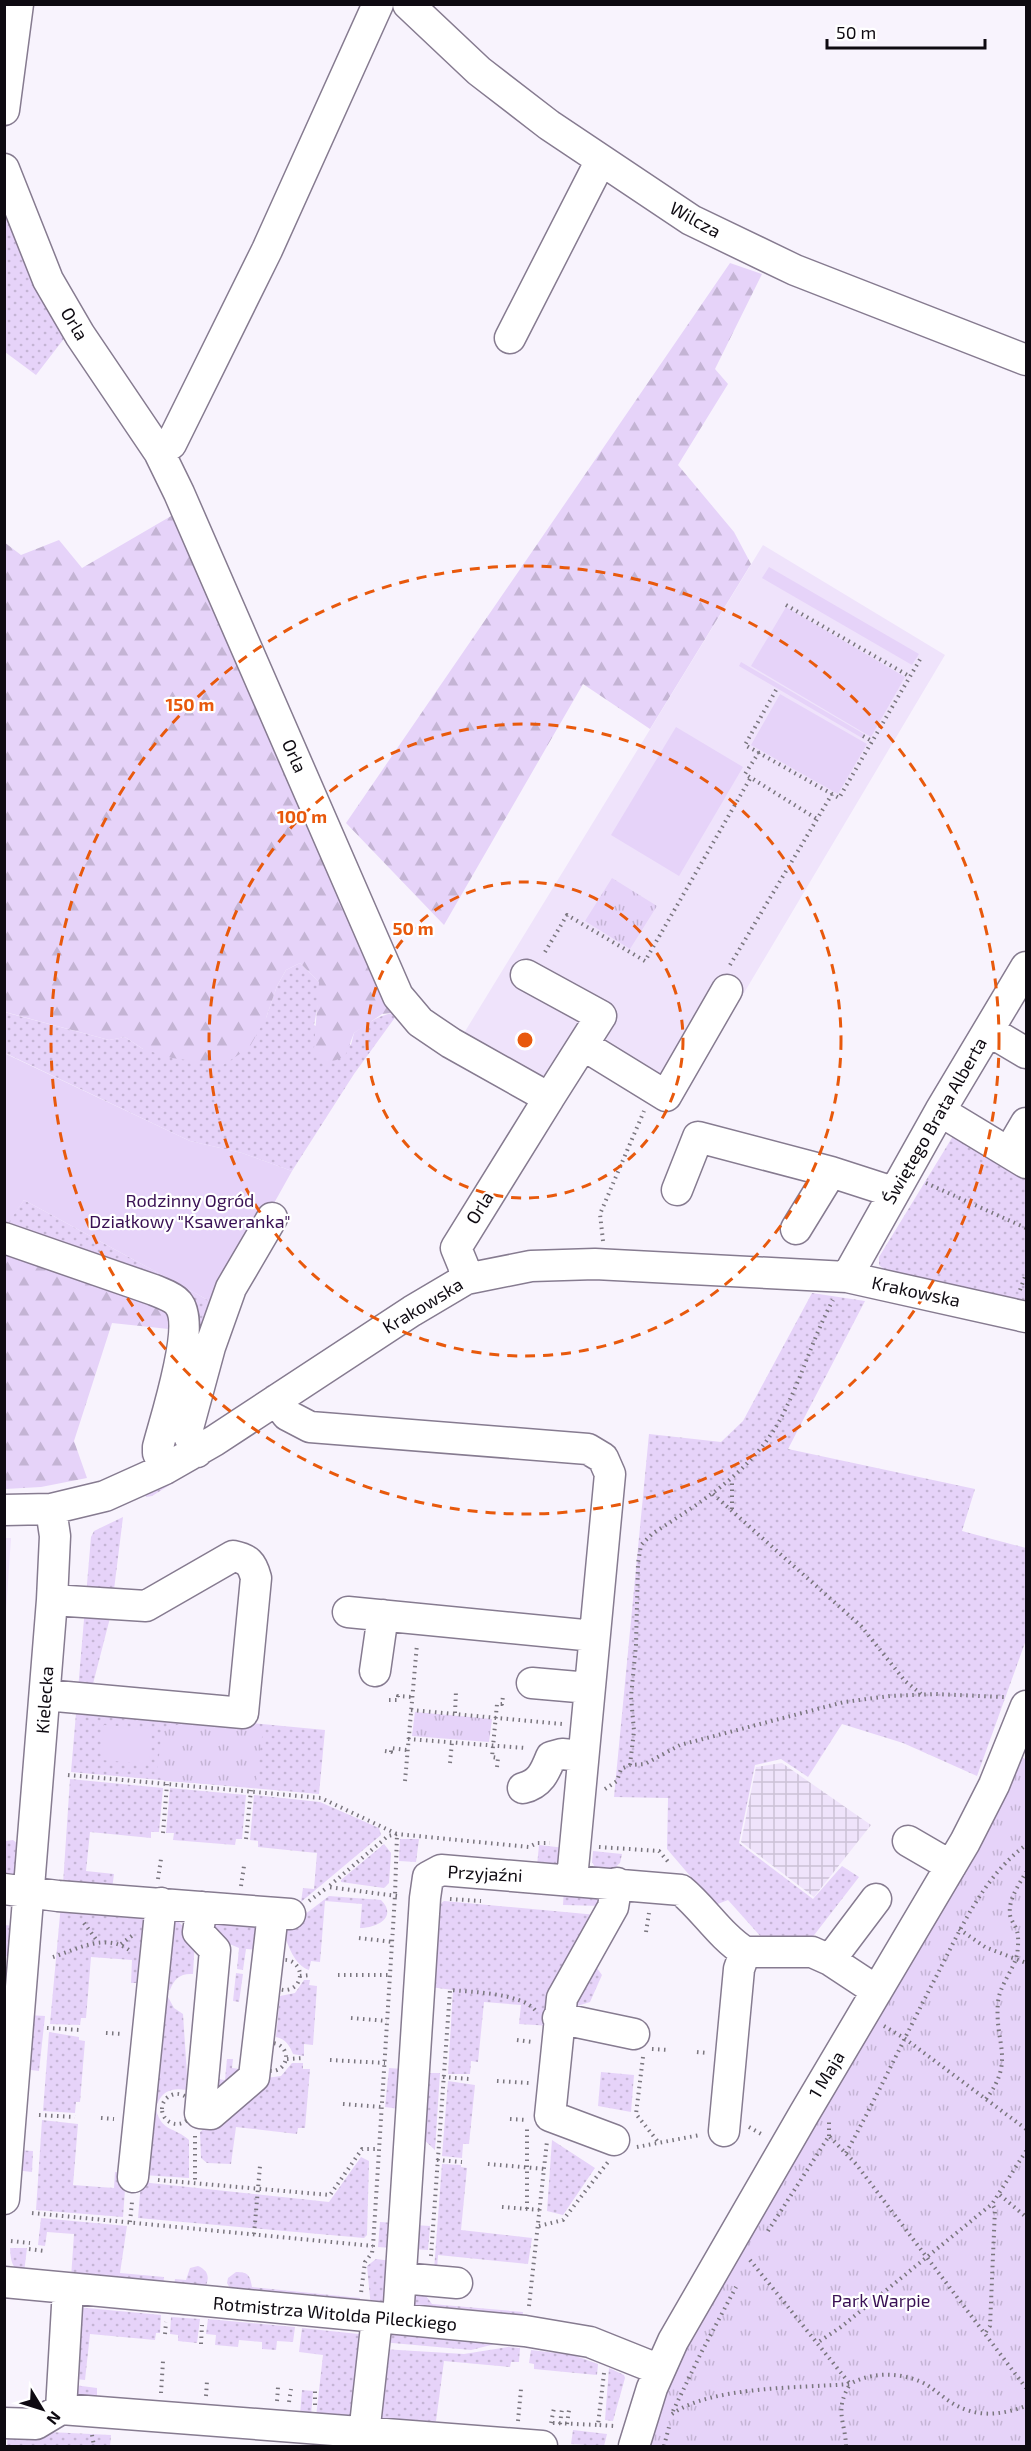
<svg xmlns="http://www.w3.org/2000/svg" width="1031" height="2451" font-family="'Exo 2',sans-serif">
<style>
.built{fill:#efe3fb}
.industrial{fill:url(#industrial-grid)}
.grass{fill:url(#grass-dots)}
.forest{fill:url(#forest-firs)}
.park{fill:url(#park-tufts)}
.garden{fill:#e6d3f9}
.lines{fill:none;stroke-linecap:round;stroke-linejoin:round}
.minor-casing{stroke:#867b90;stroke-width:33}
.path{stroke:#7a767e;stroke-width:4;stroke-dasharray:1.5 4.5;stroke-linecap:butt}
.minor{stroke:#fff;stroke-width:30}
.ring{fill:none;stroke:#e8590c;stroke-width:3;stroke-dasharray:10 8}
.labels{text-anchor:middle;stroke-width:4.5;stroke-linejoin:round;paint-order:stroke}
.street-label{font-size:18px;fill:#0e0a11;stroke:#fff}
.park-label{font-size:18px;fill:#391054;stroke:#fff}
.centre{fill:#e8590c;stroke:#fff;stroke-width:3}
.ring-label{font-size:18px;text-anchor:middle;font-weight:bold;fill:#e8590c;stroke:#fff;stroke-width:4.5;stroke-linejoin:round;paint-order:stroke}
</style>
<defs>
<pattern id="industrial-grid" width="8" height="8" patternUnits="userSpaceOnUse" patternTransform="scale(1.5)"><rect width="8" height="8" fill="#efe3fb"/><path d="M0 4h8M4 0v8" fill="none" stroke="#ccc1d6"/></pattern>
<pattern id="grass-dots" width="8" height="8" patternUnits="userSpaceOnUse" patternTransform="scale(1.5)"><rect width="8" height="8" fill="#e6d3f9"/><path d="M2 2h.1M6 6h.1" fill="none" stroke="#c4b4d4" stroke-width="1.8" stroke-linecap="round"/></pattern>
<pattern id="forest-firs" width="22" height="20" patternUnits="userSpaceOnUse" patternTransform="scale(1.5)"><rect width="22" height="20" fill="#e6d3f9"/><path d="M5 1l3.5 6h-7zM16 11l3.5 6h-7z" fill="#c4b4d4"/></pattern>
<pattern id="park-tufts" width="24" height="20" patternUnits="userSpaceOnUse" patternTransform="scale(1.5)"><rect width="24" height="20" fill="#e6d3f9"/><path d="M3 7l-1-3M5 7V3M7 7l1-3M15 17l-1-3M17 17v-4M19 17l1-3" fill="none" stroke="#c4b4d4"/></pattern>
</defs>
<rect width="100%" height="100%" fill="#f8f3fd"/>
<!-- built -->
<path class="built" d="M763,545l182,110 -270,454 -87,-52 -35,24 -92,-43z
M5,1538h6l-6,88z"/>
<!-- industrial -->
<path class="industrial" d="M782,1763l89,62 -57,72 -73,-55 15,-75z"/>
<!-- grass -->
<path class="grass" d="M4,211l62,125 -30,39 -31,-23z
M300,963l19,19v17l-5,26 37,20 3,-12c15,-11 26,-19 45,-21l-45,62 -62,97 -50,-18 -52,-12 -185,-88 -1,-41 105,28 16,-3 18,12 123,-31 11,-32 9,-16z
M958,1128l68,41v132l-141,-31 -6,-5v-8z
M24,1200l193,105 -55,141 -21,12 39,-101 -2,-27 -174,-102z
M812,1293l53,8 -77,148 187,40 -13,42 64,17v92l-49,136 -74,-33 -61,-19 -34,53 -27,-18 -26,6 -16,78 74,56 29,-33 17,11 -51,66 -46,-5 -34,-38 -13,5 -48,-56 1,-51 -54,-1 35,-363 72,8 22,-21z
M240,1436l1,5 -89,55 -6,1 -2,-5z
M123,1517l-12,97 -24,93 238,23 -6,64 -248,-22 20,-235 3,-6z
M70,1779l93,9 -4,44h-8v6l-61,-6 -4,39 28,3 -2,15 -49,-5z
M170,1788l76,7 -4,44h-6l-1,6 -62,-5 1,-7h-8z
M254,1795l66,7 59,26 2,7 -80,67 2,-14 11,1 3,-36 -59,-6v-6l-8,-1z
M400,1839h19l-3,23 -17,-1z
M13,1840l5,4 1,30 -14,6 1,-39z
M384,1844l7,9 -2,30 -5,5 -43,-6v-2z
M539,1845l26,3 -5,17 -23,1z
M593,1851l29,3 -2,9 -10,9 -14,-3 -4,-7z
M564,1889l37,8 2,9 -40,-1z
M329,1896l52,4c17,17 -4,28 -21,28l2,-24 -37,-3 -5,61 -9,-1 -2,9c-15,-5 -21,-25 -26,-39z
M444,1901l153,14 -30,58h-8l-8,53 -32,-2 2,-19 -37,-3 -6,60 -7,-1 -1,13h-22l5,-84 -23,-3 6,-80z
M61,1904l82,12 4,8 -7,59h-9l1,-23 -41,-3 -5,61h-5l-1,7 -30,-1z
M167,1919l10,1 18,19 -2,35c-13,-1 -19,5 -23,16l-10,-1z
M216,1919l42,1 4,30 -16,-1 -3,21 -6,-1 2,-21 -33,-14z
M4,1925l12,1 -3,31 -8,-1z
M594,1964l8,11 -12,27 -19,6z
M236,1973l7,1 -4,28 -6,-1z
M304,1980h6l-1,5 8,1 -4,59 -9,-1v12l-11,-2c-4,-9 -7,-15 -17,-17l4,-41 15,-3z
M160,1996l8,1 6,11 9,6 5,76c-15,-2 -24,-1 -31,14h-11z
M28,2015l17,1 -6,55 -16,-2z
M49,2032l30,5v3l6,1 -5,61h-4l-1,11 -32,-2z
M227,2059h6l-1,9 16,2 -34,31 -6,-23 17,2z
M292,2063h11v6h7l-5,59h-7l-1,6 -61,-7 -5,37 -24,-1 -6,-5 -1,-26 66,-54 15,-2z
M389,2068l14,1 -3,40 -15,-2z
M601,2072l33,3 -3,37 -33,-6z
M423,2073h17l-5,77 -14,-13z
M448,2081l27,4 -6,59h-6l-1,14 -20,-2z
M148,2109l8,1c6,22 19,17 33,30v38l-46,-3z
M42,2120l36,4 -5,61 41,3 1,-16 8,1 3,3 -3,41 -87,-7z
M552,2140l43,28 -32,47 -16,-4z
M17,2150l16,1 -1,21 -17,-2z
M361,2157l8,4 -2,74 -3,3 -226,-20 3,-36 188,20z
M442,2164l19,1v2l6,1 -6,62 71,8 -4,26 -90,-9 -1,14 -3,1z
M41,2218l86,8 -7,47 44,4 -1,10 -92,-9 3,-44 -27,-2 -2,14 -7,-1z
M380,2222l15,1 -2,25 -15,-1z
M414,2225l16,1 -2,24 -15,-1z
M10,2248h17l-3,25c-13,-4 -13,-13 -14,-25z
M376,2259l16,2 -6,42 -15,5 -4,-42z
M198,2266c9,4 12,10 8,19l-5,4 -27,-2 1,-8 11,1 4,-12z
M236,2272c12,0 14,3 16,15l108,11 -1,8 -128,-16 -4,-7 1,-5z
M421,2289l11,15 91,8 -1,9 -108,-11 -4,-16z
M76,2307l85,8 -1,18h-4l-1,7 -65,-6 -5,46 -9,-1z
M171,2317l29,2 -3,24 -19,-2v-6l-8,-1z
M208,2319l87,8 -2,15 -16,-1 -1,9 -14,-1v-7l-23,-2 -1,7 -23,-2 1,-10 -10,-1z
M302,2328l66,7 -12,85 -40,-3 7,-62 -24,-3z
M382,2332l129,8 -40,10 -90,-8z
M508,2347l12,1 -1,14h-8l-1,5 -66,-6 -8,60 -24,10 -28,-3 -10,-23 8,-56 82,5z
M531,2350l42,5 25,9 -1,11 -63,-6v-5l-5,-1z
M609,2368l15,7 1,3 -12,43 -8,-1z
M74,2385l23,3v11l-22,-2z
M302,2390l11,1 -2,25 -11,-1z
M8,2430l103,5 -1,11h-103z
M573,2430l34,4 -3,12 -33,-2z"/>
<!-- forest -->
<path class="forest" d="M730,263l32,11 -47,95 13,15 -50,81 56,67 17,32 -101,165 -67,-45 -139,241 -98,-102z
M178,512l221,500 -17,2 -28,19 -9,23 -11,5 -11,2 -9,-15 5,-66 -19,-19 -14,7 -9,16 -11,32 -17,30 -26,17 -51,-7 -29,-9 -18,-12 -16,3 -104,-28 -1,-470 17,13 38,-15 23,28z
M5,1245l160,63 13,22 -66,-7 -38,118 13,37 -46,9 -36,2z"/>
<!-- park -->
<path class="park" d="M612,878l45,28 -27,43 -45,-28z
M415,1712l77,7 -3,23 -77,-6z
M184,1723l79,7 -8,57 -90,-6 -8,-6 5,-46z
M1018,1753l8,7v686h-379l22,-72z"/>
<!-- garden -->
<path class="garden" d="M769,567l150,87 -7,11 -150,-87z
M786,607l119,70 -34,60 -120,-71z
M741,662l123,72 -2,4 -123,-72z
M780,694l87,50 -29,50 -87,-49z
M676,727l67,40 -64,109 -68,-41z
M4,1053l186,88 52,12 50,18 -75,134 -193,-105 -19,28z
M104,1725l48,4 -3,35 -48,-4z"/>
<g class="lines">
<defs>
<path id="minor" d="M408,4l71,67 70,54 142,95 104,50 231,90
M4,110l14,-106
M4,169l44,111 32,55 79,117 20,41 219,503 22,26 31,21 98,55 -93,150 7,17 3,14
M510,338l91,-178
M159,452l12,-8 96,-194 111,-246
M526,975l75,41 -52,82
M989,1031l37,22
M583,1045l83,51 61,-106
M940,1111l86,52
M1009,1152l17,-29
M677,1190l21,-53 133,35 62,20
M796,1229l35,-57
M4,1238l150,52c7,3 19,7 24,13 19,22 -13,116 -20,144v6l7,16
M847,1277l93,-166 86,-144
M276,1400l11,15 23,12 278,22 15,9 7,16 -38,405
M197,1452l-8,-16 -1,-8 22,-81 21,-59 41,-70
M4,1510l47,-1 54,-13 60,-27 49,-28 198,-130 54,-32 65,-13 64,-2 252,13 179,40
M348,1612l246,24
M375,1671l8,-56
M532,1683l57,5
M45,1695l198,18 13,-135c-4,-15 -8,-19 -23,-22l-87,50 -94,-6
M523,1788c17,-4 22,-16 28,-31l11,-3 21,2
M908,1841l43,25
M4,1889l54,7 232,18
M202,1907l-4,25 17,18 -15,163 11,1 43,-37 19,-164
M830,1960l46,-61
M558,2018l76,16
M724,2131l15,-162 6,-17
M614,2140l-64,-24 12,-118 51,-91 4,-24
M133,2177l28,-274
M4,2199l48,-599 3,-64 -4,-27
M401,2278l56,5
M4,2282l521,49 65,11 70,28
M398,2319l27,-421 3,-21 13,-7 240,20c23,19 39,46 64,62h67l18,8 47,31
M61,2409l7,-120
M4,2423l32,1 25,-15 481,37
M364,2434l13,-116
M634,2446l18,-58 21,-47 131,-227 161,-272 29,-57 32,-79"/>
</defs>
<!-- minor casing -->
<use href="#minor" class="minor-casing"/>
<!-- path -->
<path class="path" d="M786,605l123,71
M776,690l-31,55 94,53 83,-142
M863,736l9,5
M759,752l-14,22 72,45
M545,952l22,-37 78,46 106,-184
M730,965l102,-171
M926,1183l100,45
M603,1241l-3,-27 44,-103
M1020,1290l6,-16
M713,1494l148,132 44,55 16,13
M732,1509v-29
M389,1700h9v-4l14,1
M411,1710l151,14
M455,1713l1,-22
M408,1739l117,9
M385,1751l6,1v-4l16,2
M450,1763l2,-21
M630,1765l4,-34 -3,-34 5,-52 2,-82 3,-18 11,-11c52,-34 105,-65 133,-124 18,-36 29,-75 48,-110
M497,1767l1,-9 -6,-1 5,-53h5l1,-8
M68,1775l253,23 76,36 -2,61 -22,351 -1,7 -7,9 -4,31
M405,1781l12,-137
M605,1789l12,-8 4,-12 9,-4 15,-1 35,-19 164,-43 46,-6 45,-2 69,3
M4,1797h2
M163,1833l4,-49
M246,1839l5,-49
M599,1847l60,4 11,13
M158,1879l3,-20
M241,1886l3,-20
M397,1896l-69,-9 60,-51 9,-2 132,13 8,-4h13
M450,1899l31,2
M309,1901l19,-14
M84,1923l14,19
M959,1929l26,18 41,16
M646,1932l3,-19
M359,1938l34,4
M121,1944l12,-9
M53,1957c27,-9 54,-25 79,-5
M270 1975a15 15 0 1 1 30 0a15 15 0 1 1-30 0Z
M338,1975h52
M300,1976l10,-1
M351,2018l36,3
M884,2026l20,12 122,91
M47,2028l33,2
M106,2033l17,1
M517,2040l15,2
M258 2057a14 14 0 1 1 28 0a14 14 0 1 1-28 0Z
M652,2049l17,1
M697,2052l10,1
M643,2057l-7,57 23,29
M287,2059l17,-1
M330,2060l55,3
M443,2077l27,2
M497,2081l32,2
M162 2109a15 15 0 1 1 30 0a15 15 0 1 1-30 0Z
M986,2099c30,-39 8,-56 12,-97 2,-18 15,-31 19,-47 1,-7 2,-17 0,-24 -1,-5 -6,-10 -7,-16 -2,-16 9,-30 16,-43
M343,2104l39,3
M39,2115l36,2
M101,2118l13,1
M510,2119l17,1
M749,2127l14,8
M195,2136v47
M829,2136v-14
M637,2147l63,-12
M846,2153c32,-58 60,-119 91,-178 24,-47 47,-99 89,-130
M437,2160l25,2
M488,2164l57,5
M158,2180l172,15 32,-46h17
M1000,2195l26,22
M502,2207l39,3
M527,2209v-82
M32,2213l341,33
M130,2222l2,-20
M539,2226l24,-6 45,-58
M768,2231l61,-95 27,28 170,224
M254,2234l6,-68
M11,2241l19,2
M29,2249l16,2
M431,2256l19,-266c22,2 70,3 85,20
M750,2260l67,83
M529,2306l18,-165
M986,2332l4,-6 5,-117 -3,-5
M165,2334l1,-12
M201,2344l1,-19
M604,2373l-6,52 16,1
M161,2393l2,-32
M206,2396l1,-15
M277,2401l1,-14
M289,2402l2,-13
M315,2405v-14
M673,2411l28,-58 35,-66
M672,2414c39,-28 129,-26 178,-30 22,-13 55,-12 77,1 14,9 24,20 40,25 20,7 40,3 59,-4
M518,2421l3,-32
M551,2423l3,-15
M553,2423l45,2
M560,2424l2,-15
M567,2424l2,-14
M92,2435l2,11
M664,2446l5,-19
M846,2446c-1,-26 -12,-35 4,-62l-33,-41 24,-16 151,-123 34,-53"/>
<!-- minor -->
<use href="#minor" class="minor"/>
</g>
<!-- distance rings -->
<g class="ring">
<circle cx="525" cy="1040" r="158"/>
<circle cx="525" cy="1040" r="316"/>
<circle cx="525" cy="1040" r="474"/>
</g>
<g class="labels">
<!-- street labels -->
<g class="street-label">
<text transform="translate(695 220) rotate(29)" y="6">Wilcza</text>
<text transform="translate(74 324) rotate(59)" y="6">Orla</text>
<text transform="translate(294 756) rotate(66)" y="6">Orla</text>
<text transform="translate(935 1121) rotate(-60)" y="6">Świętego Brata Alberta</text>
<text transform="translate(480 1208) rotate(-58)" y="6">Orla</text>
<text transform="translate(916 1292) rotate(12)" y="6">Krakowska</text>
<text transform="translate(423 1306) rotate(-31)" y="6">Krakowska</text>
<text transform="translate(45 1700) rotate(-86)" y="6">Kielecka</text>
<text transform="translate(485 1874) rotate(3)" y="6">Przyjaźni</text>
<text transform="translate(827 2075) rotate(-59)" y="6">1 Maja</text>
<text transform="translate(335 2314) rotate(5)" y="6">Rotmistrza Witolda Pileckiego</text>
</g>
<!-- park labels -->
<g class="park-label">
<text x="190" y="1207">Rodzinny Ogród<tspan x="190" dy="21">Działkowy "Ksaweranka"</tspan></text>
<text x="881" y="2307">Park Warpie</text>
</g>
</g>
<circle cx="525" cy="1040" r="9" class="centre"/>
<g class="ring-label">
<text x="190" y="711">150 m</text>
<text x="302" y="823">100 m</text>
<text x="413" y="935">50 m</text>
</g>
<!-- border -->
<rect width="1031" height="2451" fill="none" stroke="#0e0a11" stroke-width="12"/>
<!-- north arrow -->
<g transform="translate(42 2409) rotate(128)" stroke="#ffffff" stroke-width="4.5" paint-order="stroke">
<path d="M0-4.5L10 22L0 15L-10 22Z" fill="#0e0a11"/>
<text y="-9" font-size="16" font-weight="bold" text-anchor="middle" fill="#0e0a11">N</text>
</g>
<!-- scale -->
<path d="M827 39v9h158v-9" fill="none" stroke="#0e0a11" stroke-width="3"/>
<text x="836" y="39" font-size="18" fill="#0e0a11" stroke="#ffffff" stroke-width="4.5" paint-order="stroke">50 m</text>
</svg>
